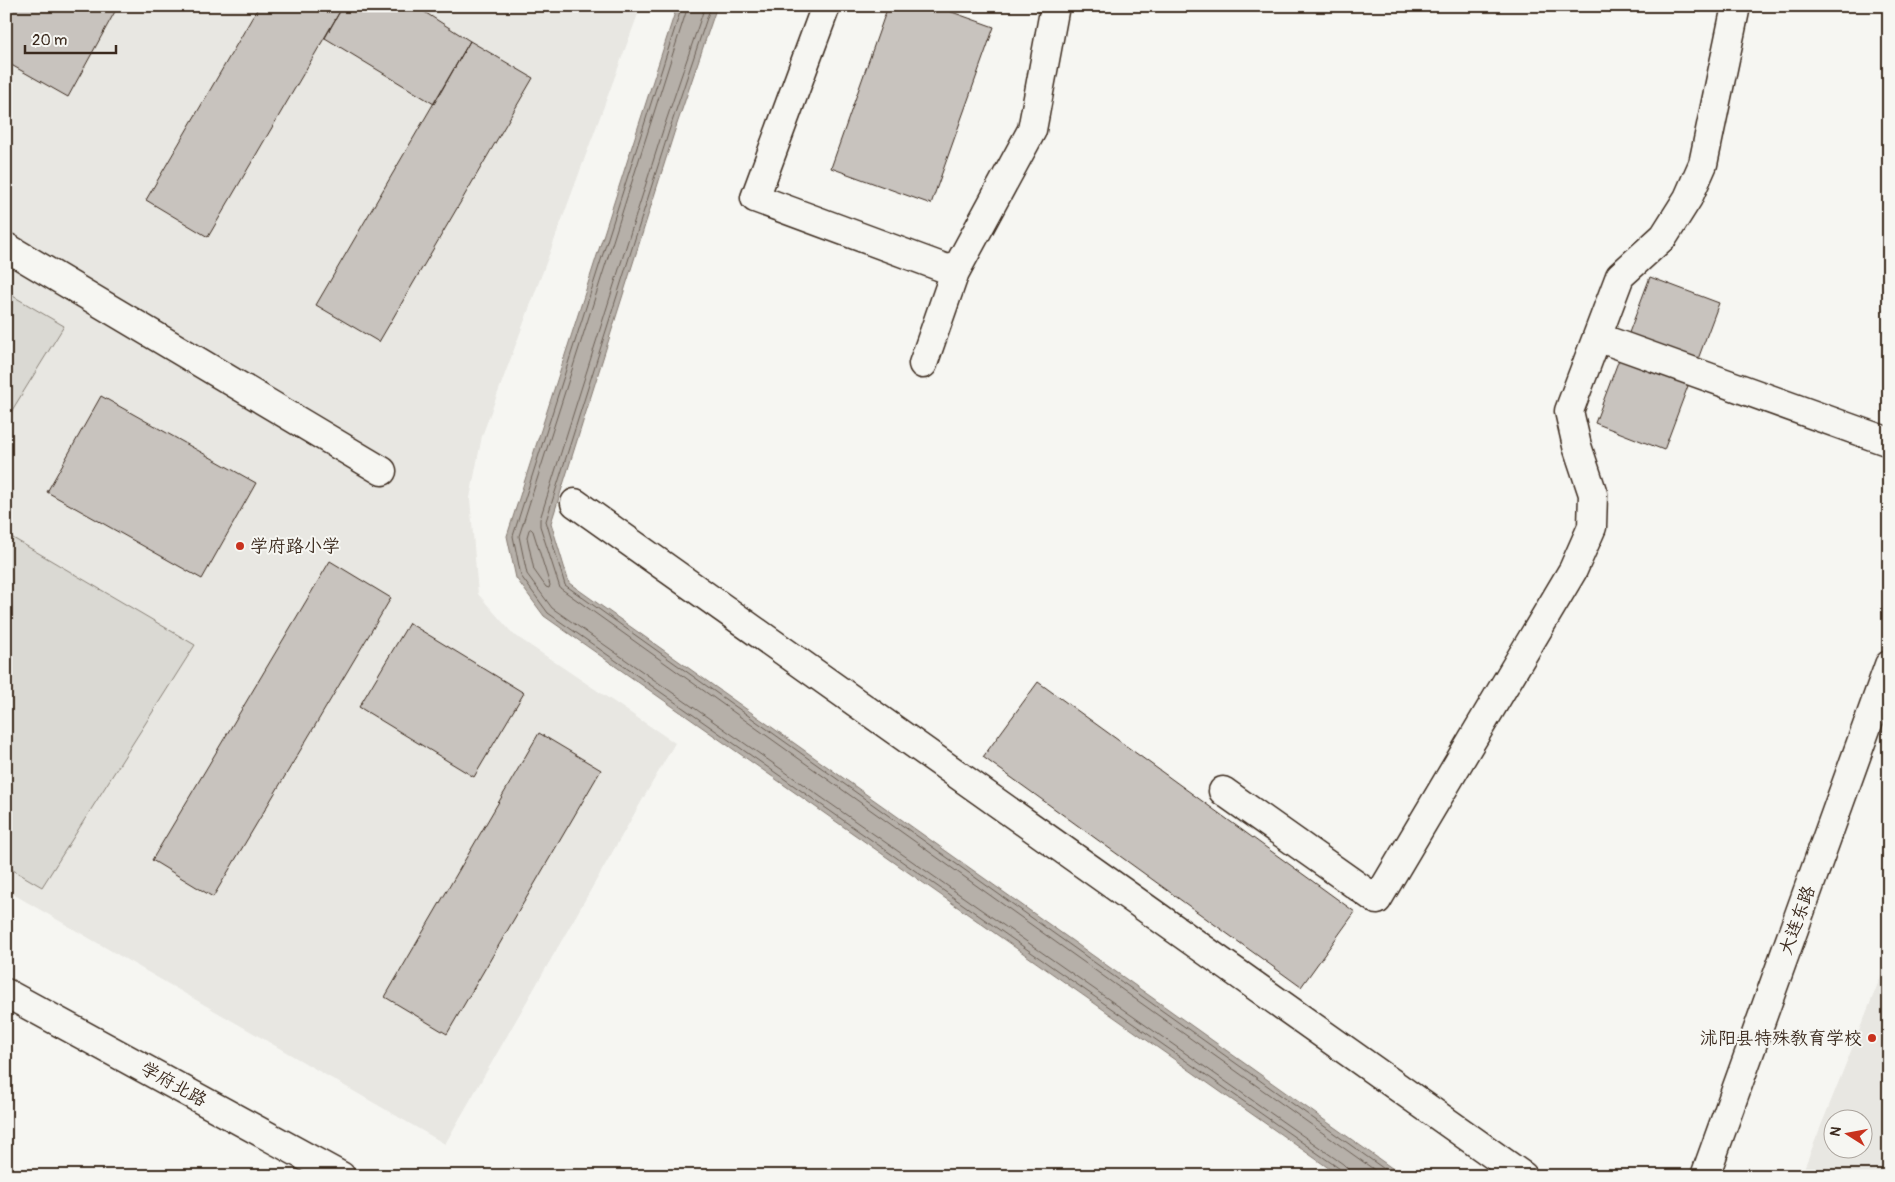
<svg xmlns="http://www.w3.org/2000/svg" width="1895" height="1182" font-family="Pangolin,'LXGW WenKai TC',sans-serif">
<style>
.built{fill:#e8e7e2;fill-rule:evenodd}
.green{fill:#dad9d3;stroke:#8a8278}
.water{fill:#b6b0a9;stroke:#857a71}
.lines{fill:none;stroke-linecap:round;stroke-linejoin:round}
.shore{stroke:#6c6056;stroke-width:1}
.building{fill:#c8c3be;stroke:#3b2a1e}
.minor-casing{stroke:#3b2a1e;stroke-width:31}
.major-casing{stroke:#3b2a1e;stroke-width:31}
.minor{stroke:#f6f6f2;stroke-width:28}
.major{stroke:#f6f6f2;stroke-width:28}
.poi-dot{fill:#c8321e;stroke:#f6f6f2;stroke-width:2}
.labels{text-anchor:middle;stroke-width:4;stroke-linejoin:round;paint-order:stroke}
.poi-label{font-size:18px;fill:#3b2a1e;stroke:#f6f6f2;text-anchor:start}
.street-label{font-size:18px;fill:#3b2a1e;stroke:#f6f6f2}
</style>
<rect width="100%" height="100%" fill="#f6f6f2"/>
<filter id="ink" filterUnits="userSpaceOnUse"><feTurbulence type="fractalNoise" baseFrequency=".02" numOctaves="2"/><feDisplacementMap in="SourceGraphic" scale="10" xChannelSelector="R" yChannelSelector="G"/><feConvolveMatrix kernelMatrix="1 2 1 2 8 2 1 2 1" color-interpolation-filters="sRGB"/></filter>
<g filter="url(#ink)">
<!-- built -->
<path class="built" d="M6,6h635l-159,430 -12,62 8,96 35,40 162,109 -230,401 -439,-254z
M1889,956v220h-88zM1832,1120h30v30h-30z"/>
<!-- green -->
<path class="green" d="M6,292l58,34 -58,94z
M6,534l189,111 -153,242 -36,-21z"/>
<!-- water -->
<path class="water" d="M677,6h40l-43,127 -123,390 18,60 834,593h-63l-796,-560 -28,-38 -9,-42z"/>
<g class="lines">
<!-- shore -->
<path class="shore" d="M682,6l-169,530 8,40 27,37 792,556 2,7
M688,6l-169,530 8,38 25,34 791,556 5,5 1,7
M705,6l-42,124 -123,389v7l20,62 823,588
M711,6l-42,125 -123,390 19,64 829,591
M531,529l2,2 17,54 -1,3 -3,-1 -12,-17 -7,-33 2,-7z"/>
</g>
<!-- building -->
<path class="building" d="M6,6h112l-50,91 -62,-35z
M259,6h84l-135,231 -62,-37z
M343,6h72l55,35 -36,63 -109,-66z
M888,6h47l59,21 -63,177 -100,-36z
M470,41l63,37 -154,264 -63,-37z
M1650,277l69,26 -55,147 -69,-27z
M101,396l155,87 -54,96 -155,-87z
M330,561l61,37 -178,299 -61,-37z
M409,623l115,70 -50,84 -115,-70z
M1038,682l317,230 -54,75 -318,-230z
M539,733l62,37 -154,264 -62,-37z"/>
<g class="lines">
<defs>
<path id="minor" d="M826,6l-71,192 200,74
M6,247l376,224
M1597,337l292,105
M923,364l32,-92 77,-142 23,-124
M575,503l948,673
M1223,791l154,109 196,-330 19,-43 1,-33 -16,-48 -8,-35 51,-135 44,-40 24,-38 15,-34 33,-158
M6,993l335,183"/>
<path id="major" d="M1705,1176l184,-511"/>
</defs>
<!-- minor casing -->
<use href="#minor" class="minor-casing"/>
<!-- major casing -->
<use href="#major" class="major-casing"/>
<!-- minor -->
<use href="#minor" class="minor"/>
<!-- major -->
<use href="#major" class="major"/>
</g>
</g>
<!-- markers -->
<g class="poi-dot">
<circle cx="240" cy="546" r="5"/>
<circle cx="1872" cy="1038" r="5"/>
</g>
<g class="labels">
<!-- poi labels -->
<g class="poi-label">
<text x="250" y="552">学府路小学</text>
<text x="1862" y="1044" text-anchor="end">沭阳县特殊教育学校</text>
</g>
<!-- street labels -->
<g class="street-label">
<text transform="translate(1797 920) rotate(-70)" y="6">大连东路</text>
<text transform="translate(174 1084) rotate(29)" y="6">学府北路</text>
</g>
</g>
<!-- margin -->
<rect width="1895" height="1182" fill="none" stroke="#f6f6f2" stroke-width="25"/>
<rect x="12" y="12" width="1870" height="1157" fill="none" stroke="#3b2a1e" stroke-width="2" filter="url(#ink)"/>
<!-- north arrow -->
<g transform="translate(1848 1134) rotate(281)"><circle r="24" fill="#f6f6f2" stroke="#aba49d"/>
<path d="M0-4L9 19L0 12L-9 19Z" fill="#c8321e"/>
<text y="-8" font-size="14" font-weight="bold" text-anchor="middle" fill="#3b2a1e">N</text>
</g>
<!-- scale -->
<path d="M25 45v8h91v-8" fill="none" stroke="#3b2a1e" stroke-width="2.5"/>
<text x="32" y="45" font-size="15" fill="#3b2a1e" stroke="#f6f6f2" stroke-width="4" paint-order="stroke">20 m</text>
</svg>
